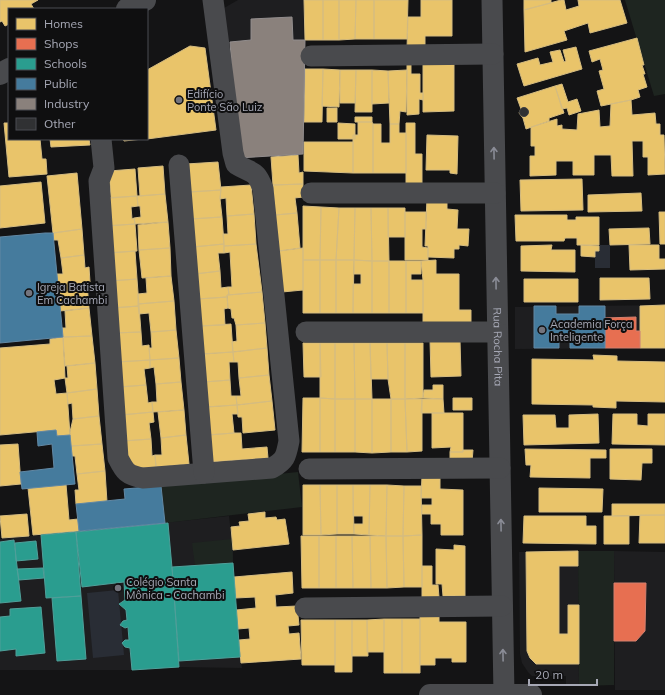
<svg xmlns="http://www.w3.org/2000/svg" width="665" height="695" font-family="Mulish,sans-serif">
<style>
.built{fill:#1e1e20}
.green{fill:#1e2520}
.water{fill:#292d35}
.homes{fill:#e9c46a;stroke:#d5bc80}
.shops{fill:#e76f51;stroke:#d4806f}
.schools{fill:#2a9d8f;stroke:#4fa09a}
.public{fill:#457b9d;stroke:#6288a4}
.industry{fill:#8a817c;stroke:#928d8d}
.building{fill:#303133;stroke:#3d3e41}
.lines{fill:none;stroke-linecap:round;stroke-linejoin:round}
.minor{stroke:#494a4d;stroke-width:21}
.tertiary{stroke:#494a4d;stroke-width:22}
.oneway{stroke:#8a8c96}
.poi-dot{fill:#73747d;stroke:#0f0f10;stroke-width:1.5}
.labels{text-anchor:middle;stroke-width:4;stroke-linejoin:round;paint-order:stroke}
.poi-label{font-size:11px;fill:#a6a8b5;stroke:#0f0f10;text-anchor:start}
.street-label{font-size:11px;fill:#a6a8b5;stroke:#0f0f10}
</style>
<rect width="100%" height="100%" fill="#141415"/>
<!-- built -->
<path class="built" d="M238,0h66l-1,154 -65,4 -14,-150z
M665,305v43l-150,1v-42z
M229,516l4,34v13l7,94 2,11 -63,-1 -47,3h-132v-131l76,-7z
M578,551l1,135 -13,-1v-9h-34l-4,-4 -6,-9 -2,-9 -1,-102z
M614,551l51,1v138h-50z"/>
<!-- green -->
<path class="green" d="M625,0h40v94l-11,2z
M298,472l4,35 -137,16 -4,-37z
M232,539l1,24 -38,3 -3,-23z
M578,551h36v134l-35,1z"/>
<!-- water -->
<path class="water" d="M595,245h15v23h-15z
M118,590l6,65 -31,3 -6,-65z"/>
<!-- homes -->
<path class="homes" d="M0,0h38l-7,4 3,5h-25v15l-4,2 -3,-5 -2,1z
M304,0h19v40h-18z
M323,0h16v40h-16z
M339,0h17l-1,39 -16,1z
M356,0h18v39h-19z
M374,0h34l-1,39h-33z
M421,0h31v36h-27v12h-18l1,-31h13z
M524,0h27v3l-27,7z
M561,0h3l2,10 13,-4 -1,-6h42l7,23 -37,10 -2,-10 -24,8 3,9 -42,12 -1,-42z
M637,38l7,27h-2l3,9h-2l4,13 -9,3 2,7 -9,3 -30,6 -4,-15 7,-2 -5,-18 4,-1 -3,-11 -8,3 -3,-11z
M190,46l15,2 11,82 -69,9v-69z
M576,47l6,22 -58,17 -7,-22 21,-6 2,7 13,-3 -3,-10 10,-2 4,12 2,-1 -3,-11z
M454,62v49l-31,1v-49z
M407,63h4v11h9v19h3v7l-4,-1v15l-12,1z
M305,69h18l-1,53h-18z
M323,69l17,1 -1,37 -17,-1z
M340,70h16l-1,33h-15z
M356,70h16v42h-17z
M372,70l16,1 1,32 -17,1z
M407,70l-1,42 -6,-1 -1,13h-9l-2,-53z
M562,84l6,18 9,-3 4,12 -12,4 -2,-7 -5,1 -7,-23z
M555,86l9,27 -15,5v3l-23,8 -3,-11 -4,-5 2,-4 -4,-11z
M631,100l1,15 23,-2 1,11h4v11h4l1,39 -17,1v-18h-5v-16h-11l1,35h-21l-1,-21h-17v20h-21v-14h-17v14l-26,1v-20h5v-10h-4v-19l26,-8v7l5,-1v4l15,1 1,-16 21,-4 1,17 10,-1 1,-22z
M327,108h10v14h-10z
M355,117h17v5h-17z
M358,122h14l1,2v49h-20v-38h5z
M4,123h5v16h31l2,20h4l1,15 -38,3z
M338,123l17,1v15h-17z
M406,123h9v31h7v31l-16,-1z
M373,124h8v19h9v-19h9v9h7v40h-33z
M427,135l31,1 -1,38 -7,-1v-3h-24z
M50,139h39l1,6 -39,2z
M123,139h20l-19,2z
M304,142h49v31l-49,-2z
M298,155l1,18 4,-1v12l-30,1 -2,-28z
M218,162l3,28 -32,2 -3,-28z
M163,166l2,28 -25,2 -2,-28z
M135,169l2,27 -26,2 -2,-27z
M77,173l5,56 -29,4 -6,-57z
M582,179l1,31 -62,1 -1,-31z
M41,182l4,41 -45,5v-42z
M303,184v13l-8,1 2,15 -22,2 -2,-30z
M251,185l3,29 -27,2 -1,-18 -6,1 1,-12z
M221,190l-1,9 2,18 -31,2 -2,-27z
M641,193l1,18 -54,1v-17z
M165,194l3,28 -33,2 -1,-6 7,-1 -1,-11h-2l-1,-10z
M137,196l1,10 -7,1 1,12 2,-1 1,6 -29,2 -2,-28z
M427,198l20,1v10l11,1 -1,19h12l-1,17 -9,-1v4h-5v9l-26,-1v-11h-3z
M303,206l18,1 -1,53h-17z
M321,207l18,1 -3,52h-16z
M339,208h16l-1,52h-18z
M355,208h16l1,53 -18,-1z
M371,208h17l1,53h-17z
M388,208h17v29h-17z
M405,212h21v17h-4v18l6,1v12h-23z
M659,212h6v32h-5z
M297,213l3,35 -21,3 -4,-36z
M254,214l2,30 -32,2 -1,-12h5l-1,-18z
M515,215h52v5h9v-3h23v28h-22v-7h-12l-1,3h-48z
M222,217l2,27 -31,3 -2,-28z
M168,222l2,26 -31,2 -1,-25z
M135,224l2,27 -29,2 -2,-27z
M649,228l1,16 -40,1 -1,-16z
M82,229l2,26 -23,3 -3,-18h-5v-7z
M224,244v9h-6l2,18 -25,3 -2,-27z
M256,244l6,48 -33,3 -1,-8h4l-2,-35 -6,1v-7z
M552,245l-1,5h24v22l-54,-1v-25z
M581,245l18,1v5h-4v6l-14,-1z
M629,245h30v14h6v10l-35,1z
M170,248l1,28 -29,2 -3,-28z
M303,248v42l-21,2 -3,-41z
M135,251l2,28 -27,2 -2,-28z
M84,255l1,13 4,-1 1,15 -3,1 2,25 -29,3 -4,-37h7l-2,-16z
M303,260h17v53h-17z
M320,260h16v53h-16z
M336,260h18l-1,53h-17z
M354,260l18,1v52h-19v-29h8v-10h-7z
M436,260v14h23v36h12v14h-48v-44l-2,-19z
M372,261h17v52h-17z
M389,261h17v52h-17z
M406,261h15v13h-10v6h12v33h-17z
M220,271l1,17 7,-1 1,8h-2v2l-29,2 -3,-25z
M171,276l3,25 -36,3v-10l9,-1 -1,-15z
M600,278h49l1,21 -50,1z
M137,279l2,27 -27,2 -2,-27z
M524,279h54v23h-54z
M262,292l3,31 -29,2 -2,-7h-2l-1,-9 -3,-1 -1,-13z
M227,297l1,11 -4,1 1,16 -25,1 -2,-27z
M174,301l2,29 -25,2 -2,-19 -10,1 -1,-10z
M665,305v43h-25v-42z
M139,306l2,26 -27,1 -2,-25z
M89,308l3,28 -29,1 -1,-9h4l-1,-17z
M265,323l2,25 -34,4 -1,-10 5,-1 -1,-16z
M231,324l2,28 -31,2 -2,-28z
M176,330l3,28 -29,2 -1,-12h3l-1,-16z
M141,332l1,14 7,-1 1,15 -33,2 -3,-29z
M92,336l3,27 -30,3 -2,-29z
M63,337l2,41 -11,2 2,14 11,-1 3,42 -13,1 -1,-6 -56,5v-87l50,-4v-5z
M430,340h30l1,36 -30,1z
M303,343h17l1,34h-17z
M320,343h15v56l-15,-1z
M335,343h19l1,56h-20z
M354,343h16l2,56h-17z
M370,343h17l1,36h-17z
M387,343h18v56h-14l-3,-20z
M405,343h18v55l-18,1z
M267,348l2,27 -30,3 -1,-16h-4l-1,-10z
M233,352l1,10h-5l1,18 -26,2 -2,-28z
M593,355l24,1v5l48,1v40l-49,-1v7l-23,-1v-2l-61,-1v-45l62,1z
M179,358l2,24 -25,2 -2,-17 -4,1v-8z
M150,360v8l-6,1 2,16 -27,2 -2,-25z
M95,363l2,26 -30,4 -2,-15h3l-1,-12z
M269,375l3,26 -35,4 -1,-9h5l-2,-18z
M230,380l1,16h5l1,9 -31,2 -2,-25z
M181,382l3,28 -31,2 -1,-10h5l-1,-18z
M146,385l2,18 4,-1 1,10 -32,3 -2,-28z
M433,385h10v14l-20,-1 1,-8h9z
M97,389l2,27 -26,3 -1,-16 -4,1 -1,-11z
M303,398h17v54h-18z
M320,398l15,1v53h-15z
M453,398h19v12h-19z
M335,399h20v53h-20z
M355,399h17v54l-17,-1z
M372,399h19v53l-19,1z
M391,399h14l2,53h-16z
M405,399h17v52l-15,1z
M422,399h21l1,14h-23z
M272,401l3,29 -32,3 -1,-16h-4l-1,-12z
M237,405l1,9h-6l2,19 -26,2 -2,-28z
M184,410l2,25 -25,3 -3,-26z
M153,412l1,10 -5,1 2,16 -28,2 -2,-26z
M432,413h31v39h-13l1,-5 -19,1z
M598,414l1,29 -75,2 -1,-30h32l1,13h13v-13z
M613,414h24v11l11,1v-12h17v31l-53,-1z
M99,416l3,28 -31,2 -1,-14 3,-13z
M234,433h7l1,16 25,-2 1,11 -58,4 -2,-27z
M186,435l3,29 -33,3 -1,-12h7l-1,-17z
M151,439l1,17 3,-1 1,12 -31,2 -2,-28z
M18,444l3,40 -21,2v-41z
M102,444l3,27 -28,3 -2,-18h-3l-1,-10z
M525,449l81,1v8h-16v20l-60,-1 1,-12h-5z
M610,449h42v14h-10l-1,17 -31,-1z
M463,450h10l-1,12 -22,-1v-9h13z
M105,471l2,31 -31,2 -1,-14h4l-2,-16z
M422,476h18v13l23,1v45h-22v-11h-10v-10h-9v-9h10v-7h-11z
M66,484l3,36 9,-1 1,12 -46,4 -5,-47z
M303,485h17l1,50h-18z
M320,485h17v49l-16,1z
M337,485h16l1,49h-17z
M353,485h17l-1,50 -15,-1v-10h9v-8h-10z
M370,485h17l-1,51 -17,-1z
M387,485l17,1 -1,50h-17z
M404,486h17l1,49 -19,1z
M539,488l64,1 -1,23h-63z
M612,504h53v11l-53,1z
M265,512v6l11,-1 1,3 8,-1 4,25 -56,6 -2,-23 9,-1 -1,-4 10,-1 -1,-7z
M27,514l2,22 -27,2 -2,-22z
M640,515h25v28h-26z
M524,516h62v10h10v18l-73,-1z
M604,516h25v28h-25z
M422,535v52h-18l-1,-51z
M301,536h18v52h-17z
M319,536h17v52h-17z
M336,536h16l1,52h-17z
M352,536h18l1,52h-18z
M370,536h16l1,52h-16z
M386,536h17l1,51 -17,1z
M454,545l11,1v50h-22l-1,-12h-6v-35l18,1z
M578,551v15h-19v68h9v-29h11v59h-43l-6,-6 -3,-7 -1,-99z
M422,566h10v19h6l1,12h-17z
M292,572l1,21 -18,2 1,12 21,-1 2,19 -11,1 1,8 10,-1 2,26 -60,4 -2,-23 11,-1 -1,-11 -11,1 -2,-19 20,-2 -1,-11 -19,1 -2,-21z
M420,610h19v12h27v40h-14v-4h-17v7h-15z
M384,619h18v54h-18z
M384,619v33h-17v-32z
M402,619h18v54h-18z
M301,620h34v45h-33z
M335,620h17v52h-17z
M352,620h15l1,36h-16z"/>
<!-- shops -->
<path class="shops" d="M636,317v14h4v17h-35v-30z
M614,583h32l-1,48 -9,10h-22z"/>
<!-- schools -->
<path class="schools" d="M168,523l5,56 -49,3 -42,5 -6,-55z
M76,532l5,64 -35,2 -5,-63z
M14,540l7,61 -21,2v-61z
M36,541l2,18 -22,2 -1,-18z
M233,563l7,94 -61,4 -7,-94z
M43,568l1,10 -25,2 -2,-11z
M173,579l6,88 -47,3 -2,-22 -5,-1 -3,-4 3,-3h4l-1,-13 -3,1 -5,-3 3,-4 4,-1 -1,-10 -7,-6 6,-4 -1,-18z
M81,596l5,63 -29,2 -5,-63z
M41,607l4,46 -29,3v-7l-16,2v-34l10,-1v-7z"/>
<!-- public -->
<path class="public" d="M45,233h8l10,104 -63,6v-106z
M534,306h22v8h23v-8h26v42h-35v-8h-11v8h-25z
M56,430l1,6 13,-1 5,49 -53,5 -2,-17 34,-4 -2,-24 -14,2 -1,-14z
M161,486l4,37 -86,8 -3,-27 49,-5 -1,-10z"/>
<!-- industry -->
<path class="industry" d="M292,17l1,23h12l-2,114 -65,4 -8,-116 21,-2v-21z"/>
<!-- building -->
<path class="building" d="M519.5 112a4.5 4.5 0 1 1 9 0a4.5 4.5 0 1 1-9 0Z"/>
<g class="lines">
<!-- minor -->
<g class="minor">
<path id="s1" d="M492,0l12,695"/>
<path d="M311,56l182,-2"/>
<path d="M101,139l3,29 -5,13 19,277c7,14 9,17 25,20l129,-10c14,-8 14,-12 17,-27l-26,-252c-7,-20 -11,-15 -27,-25l-3,-11 -20,-153"/>
<path d="M179,165l25,308"/>
<path d="M311,193h184"/>
<path d="M306,332h191"/>
<path d="M309,469l191,-1"/>
<path d="M305,608l197,-2"/>
</g>
<!-- tertiary -->
<path class="tertiary" d="M127,9l18,-9
M0,74l9,-5
M430,695h101"/>
</g>
<!-- one-way arrows -->
<defs><path id="oneway-shaft" d="M-6 0H5M1.5-3L5.5 0L1.5 3" fill="none" stroke-width="1.6" stroke-linecap="round" stroke-linejoin="round"/></defs>
<g class="oneway">
<use href="#oneway-shaft" transform="translate(494 153) rotate(-91)"/>
<use href="#oneway-shaft" transform="translate(496 283) rotate(-91)"/>
<use href="#oneway-shaft" transform="translate(501 525) rotate(-91)"/>
<use href="#oneway-shaft" transform="translate(503 655) rotate(-91)"/>
</g>
<!-- markers -->
<g class="poi-dot">
<circle cx="179" cy="100" r="4"/>
<circle cx="29" cy="293" r="4"/>
<circle cx="542" cy="330" r="4"/>
<circle cx="118" cy="588" r="4"/>
</g>
<g class="labels">
<!-- poi labels -->
<g class="poi-label">
<text x="187" y="98">Edifício<tspan x="187" dy="13">Ponte São Luiz</tspan></text>
<text x="37" y="291">Igreja Batista<tspan x="37" dy="13">Em Cachambi</tspan></text>
<text x="550" y="328">Academia Força<tspan x="550" dy="13">Inteligente</tspan></text>
<text x="126" y="586">Colégio Santa<tspan x="126" dy="13">Mônica - Cachambi</tspan></text>
</g>
<!-- street labels -->
<g class="street-label">
<text dy="4" stroke="none"><textPath href="#s1" startOffset="347">Rua Rocha Pita</textPath></text>
</g>
</g>
<!-- legend -->
<rect x="8" y="8" width="140" height="132" fill="#0f0f10" stroke="#4b4c52"/>
<rect x="16" y="18" width="20" height="12" fill="#e9c46a" stroke="#4b4c52"/>
<text x="44" y="28" font-size="12" fill="#a6a8b5">Homes</text>
<rect x="16" y="38" width="20" height="12" fill="#e76f51" stroke="#4b4c52"/>
<text x="44" y="48" font-size="12" fill="#a6a8b5">Shops</text>
<rect x="16" y="58" width="20" height="12" fill="#2a9d8f" stroke="#4b4c52"/>
<text x="44" y="68" font-size="12" fill="#a6a8b5">Schools</text>
<rect x="16" y="78" width="20" height="12" fill="#457b9d" stroke="#4b4c52"/>
<text x="44" y="88" font-size="12" fill="#a6a8b5">Public</text>
<rect x="16" y="98" width="20" height="12" fill="#8a817c" stroke="#4b4c52"/>
<text x="44" y="108" font-size="12" fill="#a6a8b5">Industry</text>
<rect x="16" y="118" width="20" height="12" fill="#303133" stroke="#4b4c52"/>
<text x="44" y="128" font-size="12" fill="#a6a8b5">Other</text>
<!-- scale -->
<path d="M529 679v6h68v-6" fill="none" stroke="#a6a8b5" stroke-width="2"/>
<text x="535" y="679" font-size="12" fill="#a6a8b5" stroke="#0f0f10" stroke-width="3" paint-order="stroke">20 m</text>
</svg>
